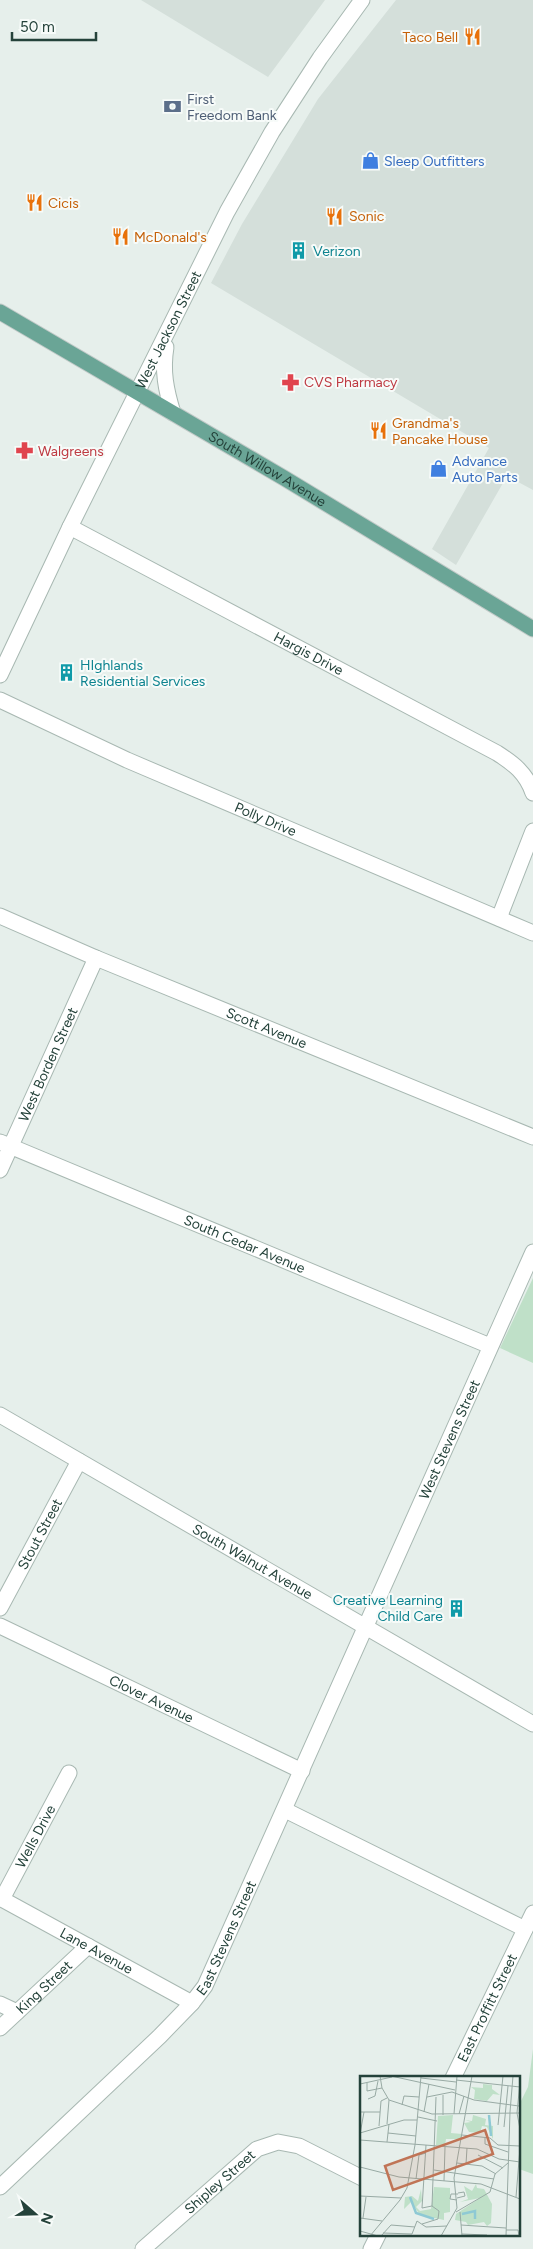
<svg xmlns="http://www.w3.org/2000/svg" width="533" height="2249" font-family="Figtree,sans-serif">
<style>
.built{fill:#d4dfda}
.green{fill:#bfe0c8}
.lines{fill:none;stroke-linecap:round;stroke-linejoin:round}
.minor-casing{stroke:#a8b8b2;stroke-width:17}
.major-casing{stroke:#c2cac8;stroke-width:17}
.minor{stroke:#fff;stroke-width:15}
.major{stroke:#6aa596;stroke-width:15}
.labels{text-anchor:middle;stroke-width:4;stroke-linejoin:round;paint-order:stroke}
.food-label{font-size:14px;fill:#c56008;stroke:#f7fbf9;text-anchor:start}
.service-label{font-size:14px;fill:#4e5e75;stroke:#f7fbf9;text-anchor:start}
.shop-label{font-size:14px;fill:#366cbe;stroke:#f7fbf9;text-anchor:start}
.culture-label{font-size:14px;fill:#0d838f;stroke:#f7fbf9;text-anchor:start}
.street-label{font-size:14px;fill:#24423a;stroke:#f7fbf9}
.health-label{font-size:14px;fill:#be3a42;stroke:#f7fbf9;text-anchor:start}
.inset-river{fill:none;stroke:#8ec9d4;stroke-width:2.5}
.inset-road{fill:none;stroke:#98aaa4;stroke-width:1}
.view{fill:#c07456;fill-opacity:0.15;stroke:#c07456;stroke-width:2.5}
.inset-edge{fill:none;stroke:#24423a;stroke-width:2.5}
</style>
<rect width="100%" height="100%" fill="#e6efeb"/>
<!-- built -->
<path class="built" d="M141,0h184l-57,77z
M396,0h137v490l-26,-14 -51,89 -24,-16 57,-101 -278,-165 31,-59 76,-125z"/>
<!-- green -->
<path class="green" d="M533,1278v85l-33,-15z
M533,2049v125l-14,-5v-64l9,-18z"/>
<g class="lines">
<defs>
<g id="minor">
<path d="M166,347c-4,24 0,43 7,66"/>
<path id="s1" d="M70,527l427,226c17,11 29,20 36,40"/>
<path id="s2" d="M0,675l70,-148 157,-315 45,-80 48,-74 42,-58"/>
<path id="s3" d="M0,700l127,60 406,173"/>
<path id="s4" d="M0,916l96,42 437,179"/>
<path d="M499,918l34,-87"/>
<path id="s5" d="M0,1142l490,204"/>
<path id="s6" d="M0,1170l96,-212"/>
<path id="s7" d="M0,1415l533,309"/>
<path id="s8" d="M0,1608l79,-147"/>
<path id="s9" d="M0,1626l302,145"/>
<path d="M285,1810l240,119"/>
<path id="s10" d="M0,1898l192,105"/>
<path id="s11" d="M2,1899l67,-126"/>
<path d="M0,2004l17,8"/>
<path id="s12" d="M0,2028l88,-82"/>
<path id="s13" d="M453,2078l80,-165"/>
<path id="s14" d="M0,2187l160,-151 32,-33 13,-17 328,-734"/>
<path id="s15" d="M143,2249l114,-100 21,-7 21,4 63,32"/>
<path d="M371,2249l7,-14"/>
</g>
<g id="major">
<path id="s16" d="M0,312l284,166 249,151"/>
</g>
</defs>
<!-- minor casing -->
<use href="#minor" class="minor-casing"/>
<!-- major casing -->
<use href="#major" class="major-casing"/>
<!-- minor -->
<use href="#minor" class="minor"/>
<!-- major -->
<use href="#major" class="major"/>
</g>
<!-- icons -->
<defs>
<symbol id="restaurant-bare" viewBox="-9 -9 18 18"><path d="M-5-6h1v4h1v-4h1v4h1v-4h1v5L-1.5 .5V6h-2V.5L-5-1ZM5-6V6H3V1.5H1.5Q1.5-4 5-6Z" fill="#e8710a" stroke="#f7fbf9" stroke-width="2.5" paint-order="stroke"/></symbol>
<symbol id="bank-bare" viewBox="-9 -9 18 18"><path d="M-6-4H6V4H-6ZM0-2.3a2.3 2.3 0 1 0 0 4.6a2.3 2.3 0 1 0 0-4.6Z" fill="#5c6f8a" stroke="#f7fbf9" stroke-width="2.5" paint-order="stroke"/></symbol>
<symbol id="shop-bare" viewBox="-9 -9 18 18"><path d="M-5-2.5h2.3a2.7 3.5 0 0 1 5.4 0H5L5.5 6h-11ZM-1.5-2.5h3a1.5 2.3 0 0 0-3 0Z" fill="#3f7fe0" stroke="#f7fbf9" stroke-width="2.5" paint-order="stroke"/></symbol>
<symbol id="building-bare" viewBox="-9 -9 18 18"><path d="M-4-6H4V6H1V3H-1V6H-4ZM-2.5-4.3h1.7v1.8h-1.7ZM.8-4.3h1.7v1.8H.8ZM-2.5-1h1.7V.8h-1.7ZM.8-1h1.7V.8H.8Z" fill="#0f9aa8" stroke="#f7fbf9" stroke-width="2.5" paint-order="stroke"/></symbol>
<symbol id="pharmacy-bare" viewBox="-9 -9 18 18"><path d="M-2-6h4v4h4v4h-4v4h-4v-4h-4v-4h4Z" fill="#e0444e" stroke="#f7fbf9" stroke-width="2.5" paint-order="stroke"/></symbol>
</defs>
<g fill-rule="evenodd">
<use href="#restaurant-bare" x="460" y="24" width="25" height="25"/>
<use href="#bank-bare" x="160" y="94" width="25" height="25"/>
<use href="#shop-bare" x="358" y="148" width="25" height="25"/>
<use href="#restaurant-bare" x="22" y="190" width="25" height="25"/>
<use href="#restaurant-bare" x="322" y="204" width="25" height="25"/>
<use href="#restaurant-bare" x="108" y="224" width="25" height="25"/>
<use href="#building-bare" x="286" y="238" width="25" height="25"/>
<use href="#pharmacy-bare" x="278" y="370" width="25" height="25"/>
<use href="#restaurant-bare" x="366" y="418" width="25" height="25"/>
<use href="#pharmacy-bare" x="12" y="438" width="25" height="25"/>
<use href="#shop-bare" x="426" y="456" width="25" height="25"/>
<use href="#building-bare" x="54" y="660" width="25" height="25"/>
<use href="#building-bare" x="444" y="1596" width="25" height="25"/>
</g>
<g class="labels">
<!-- food labels -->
<g class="food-label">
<text x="458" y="42" text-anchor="end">Taco Bell</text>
<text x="48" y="208">Cicis</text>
<text x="349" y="221">Sonic</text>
<text x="134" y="242">McDonald's</text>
<text x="392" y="428">Grandma's<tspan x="392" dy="16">Pancake House</tspan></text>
</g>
<!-- service labels -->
<g class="service-label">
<text x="187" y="104">First<tspan x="187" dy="16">Freedom Bank</tspan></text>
</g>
<!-- shop labels -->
<g class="shop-label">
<text x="384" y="166">Sleep Outfitters</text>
<text x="452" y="466">Advance<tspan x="452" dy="16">Auto Parts</tspan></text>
</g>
<!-- culture labels -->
<g class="culture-label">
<text x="313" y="256">Verizon</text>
<text x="80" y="670">HIghlands<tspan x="80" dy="16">Residential Services</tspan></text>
<text x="443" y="1605" text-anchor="end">Creative Learning<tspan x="443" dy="16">Child Care</tspan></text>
</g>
<!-- street labels -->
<g class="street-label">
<text dy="5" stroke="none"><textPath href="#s2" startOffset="384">West Jackson Street</textPath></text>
<text dy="5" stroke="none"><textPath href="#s16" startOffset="310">South Willow Avenue</textPath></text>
<text dy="5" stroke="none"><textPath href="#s1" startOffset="270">Hargis Drive</textPath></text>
<text dy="5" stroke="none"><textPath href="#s3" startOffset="291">Polly Drive</textPath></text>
<text dy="5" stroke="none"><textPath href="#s4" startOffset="289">Scott Avenue</textPath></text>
<text dy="5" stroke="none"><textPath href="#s6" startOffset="116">West Borden Street</textPath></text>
<text dy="5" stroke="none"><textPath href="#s5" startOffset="265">South Cedar Avenue</textPath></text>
<text dy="5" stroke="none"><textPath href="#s14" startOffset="886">West Stevens Street</textPath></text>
<text dy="5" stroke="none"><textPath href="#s8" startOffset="84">Stout Street</textPath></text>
<text dy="5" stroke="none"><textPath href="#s7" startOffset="292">South Walnut Avenue</textPath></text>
<text dy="5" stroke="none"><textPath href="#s9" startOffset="168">Clover Avenue</textPath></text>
<text dy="5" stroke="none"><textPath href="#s11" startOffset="71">Wells Drive</textPath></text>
<text dy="5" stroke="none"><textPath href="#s14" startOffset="340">East Stevens Street</textPath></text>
<text dy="5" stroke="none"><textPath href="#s10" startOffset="110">Lane Avenue</textPath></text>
<text dy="5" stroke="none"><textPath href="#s12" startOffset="60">King Street</textPath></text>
<text dy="5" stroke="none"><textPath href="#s13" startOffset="78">East Proffitt Street</textPath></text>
<text dy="5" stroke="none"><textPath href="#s15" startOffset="102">Shipley Street</textPath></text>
</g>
<!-- health labels -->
<g class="health-label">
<text x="304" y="387">CVS Pharmacy</text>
<text x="38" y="456">Walgreens</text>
</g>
</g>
<!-- overview -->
<g transform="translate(360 2076)">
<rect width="160" height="160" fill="#e6efeb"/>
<path d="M123,8l9,1v4l8,6 -7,-1 -6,7 -13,-2 1,-9 -4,-3 12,1zM93,39l-2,18 11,1 -1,5h-15l-1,7 -9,-1 2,-29zM113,39l13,4 -1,6 8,1v13l-6,-12 -5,-1 -2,7 -11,-1 -5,-9 7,-1 -6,-2 7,1zM116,108l1,4 7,1 8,15 -1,19 -4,3 -3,-4 -16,3 -2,-3 -11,-2 1,-6 24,-16 -20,4 8,-3 -4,-13 8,5zM74,111l16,1v24l-6,1v7l-24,-5 -9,-13 -7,7 1,-12 7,-1 6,5 3,-12 1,12 -6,6 4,4 11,-2z" fill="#bfe0c8"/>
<path class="inset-river" d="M129,39l2,21M50,121l6,16 18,6M102,138l13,-3v8"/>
<path class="inset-road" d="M20,0l2,12 7,12 43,14 88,-1M31,0l64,14M61,2l35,4M96,4l64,7M7,7v8l15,-3M0,8l32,-7M67,21l25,-5 22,8 45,6M8,23l7,-3 3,-15M42,29l2,-9 15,1M0,36h20M64,36l5,-28M150,36l3,-36M157,37l3,16M157,37l3,-31M94,38l3,-38M99,38l5,-18M83,39v-20M58,41l19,4M27,48l2,-24M138,49l5,-49M19,50l2,-25 6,-3M144,51l4,-41M0,57l44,-13h13M28,57l28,3M0,58l4,-22M102,59l28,3 8,7 22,1M125,61v7l23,8M0,64l117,9 22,10 21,3M27,66l2,-18M66,69l-4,63 10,-2M118,79l25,13M97,87l25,3 14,8M106,88l1,-16M0,91l39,10 82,7 39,15M74,94l60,9M56,103l3,-24 7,-2M84,105l1,-34M0,120l41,2M156,121l4,-49M97,122l8,-2 -1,-4 -6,1M97,124l-7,-1 1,-5h7M72,130l4,-109M96,136l34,-20 5,-18 13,-11M100,136l2,24M0,142l22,3M3,142l3,-21M62,148l16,-5 1,-8 -7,-5M101,149l45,3M146,154h12l1,6M0,155l18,5M23,157l29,1 5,-13 9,6 21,-1M102,158l25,1M10,160l30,-36 7,-12 8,-43 6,-69M21,160l10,-11 24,2M81,160l16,-28 -3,-30 18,-102M146,160l4,-124"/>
<path class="view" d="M125,54l8,24 -100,36 -8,-24z"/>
<rect width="160" height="160" class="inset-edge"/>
</g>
<!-- north arrow -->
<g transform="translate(35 2214) rotate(110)" stroke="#f7fbf9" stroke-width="4" paint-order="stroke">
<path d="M0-4L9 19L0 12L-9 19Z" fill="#24423a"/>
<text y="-8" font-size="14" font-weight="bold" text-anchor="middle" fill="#24423a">N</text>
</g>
<!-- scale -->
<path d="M12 32v8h84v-8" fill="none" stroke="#24423a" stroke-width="2.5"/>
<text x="20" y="32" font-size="15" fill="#24423a" stroke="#f7fbf9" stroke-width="4" paint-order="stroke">50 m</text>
</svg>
